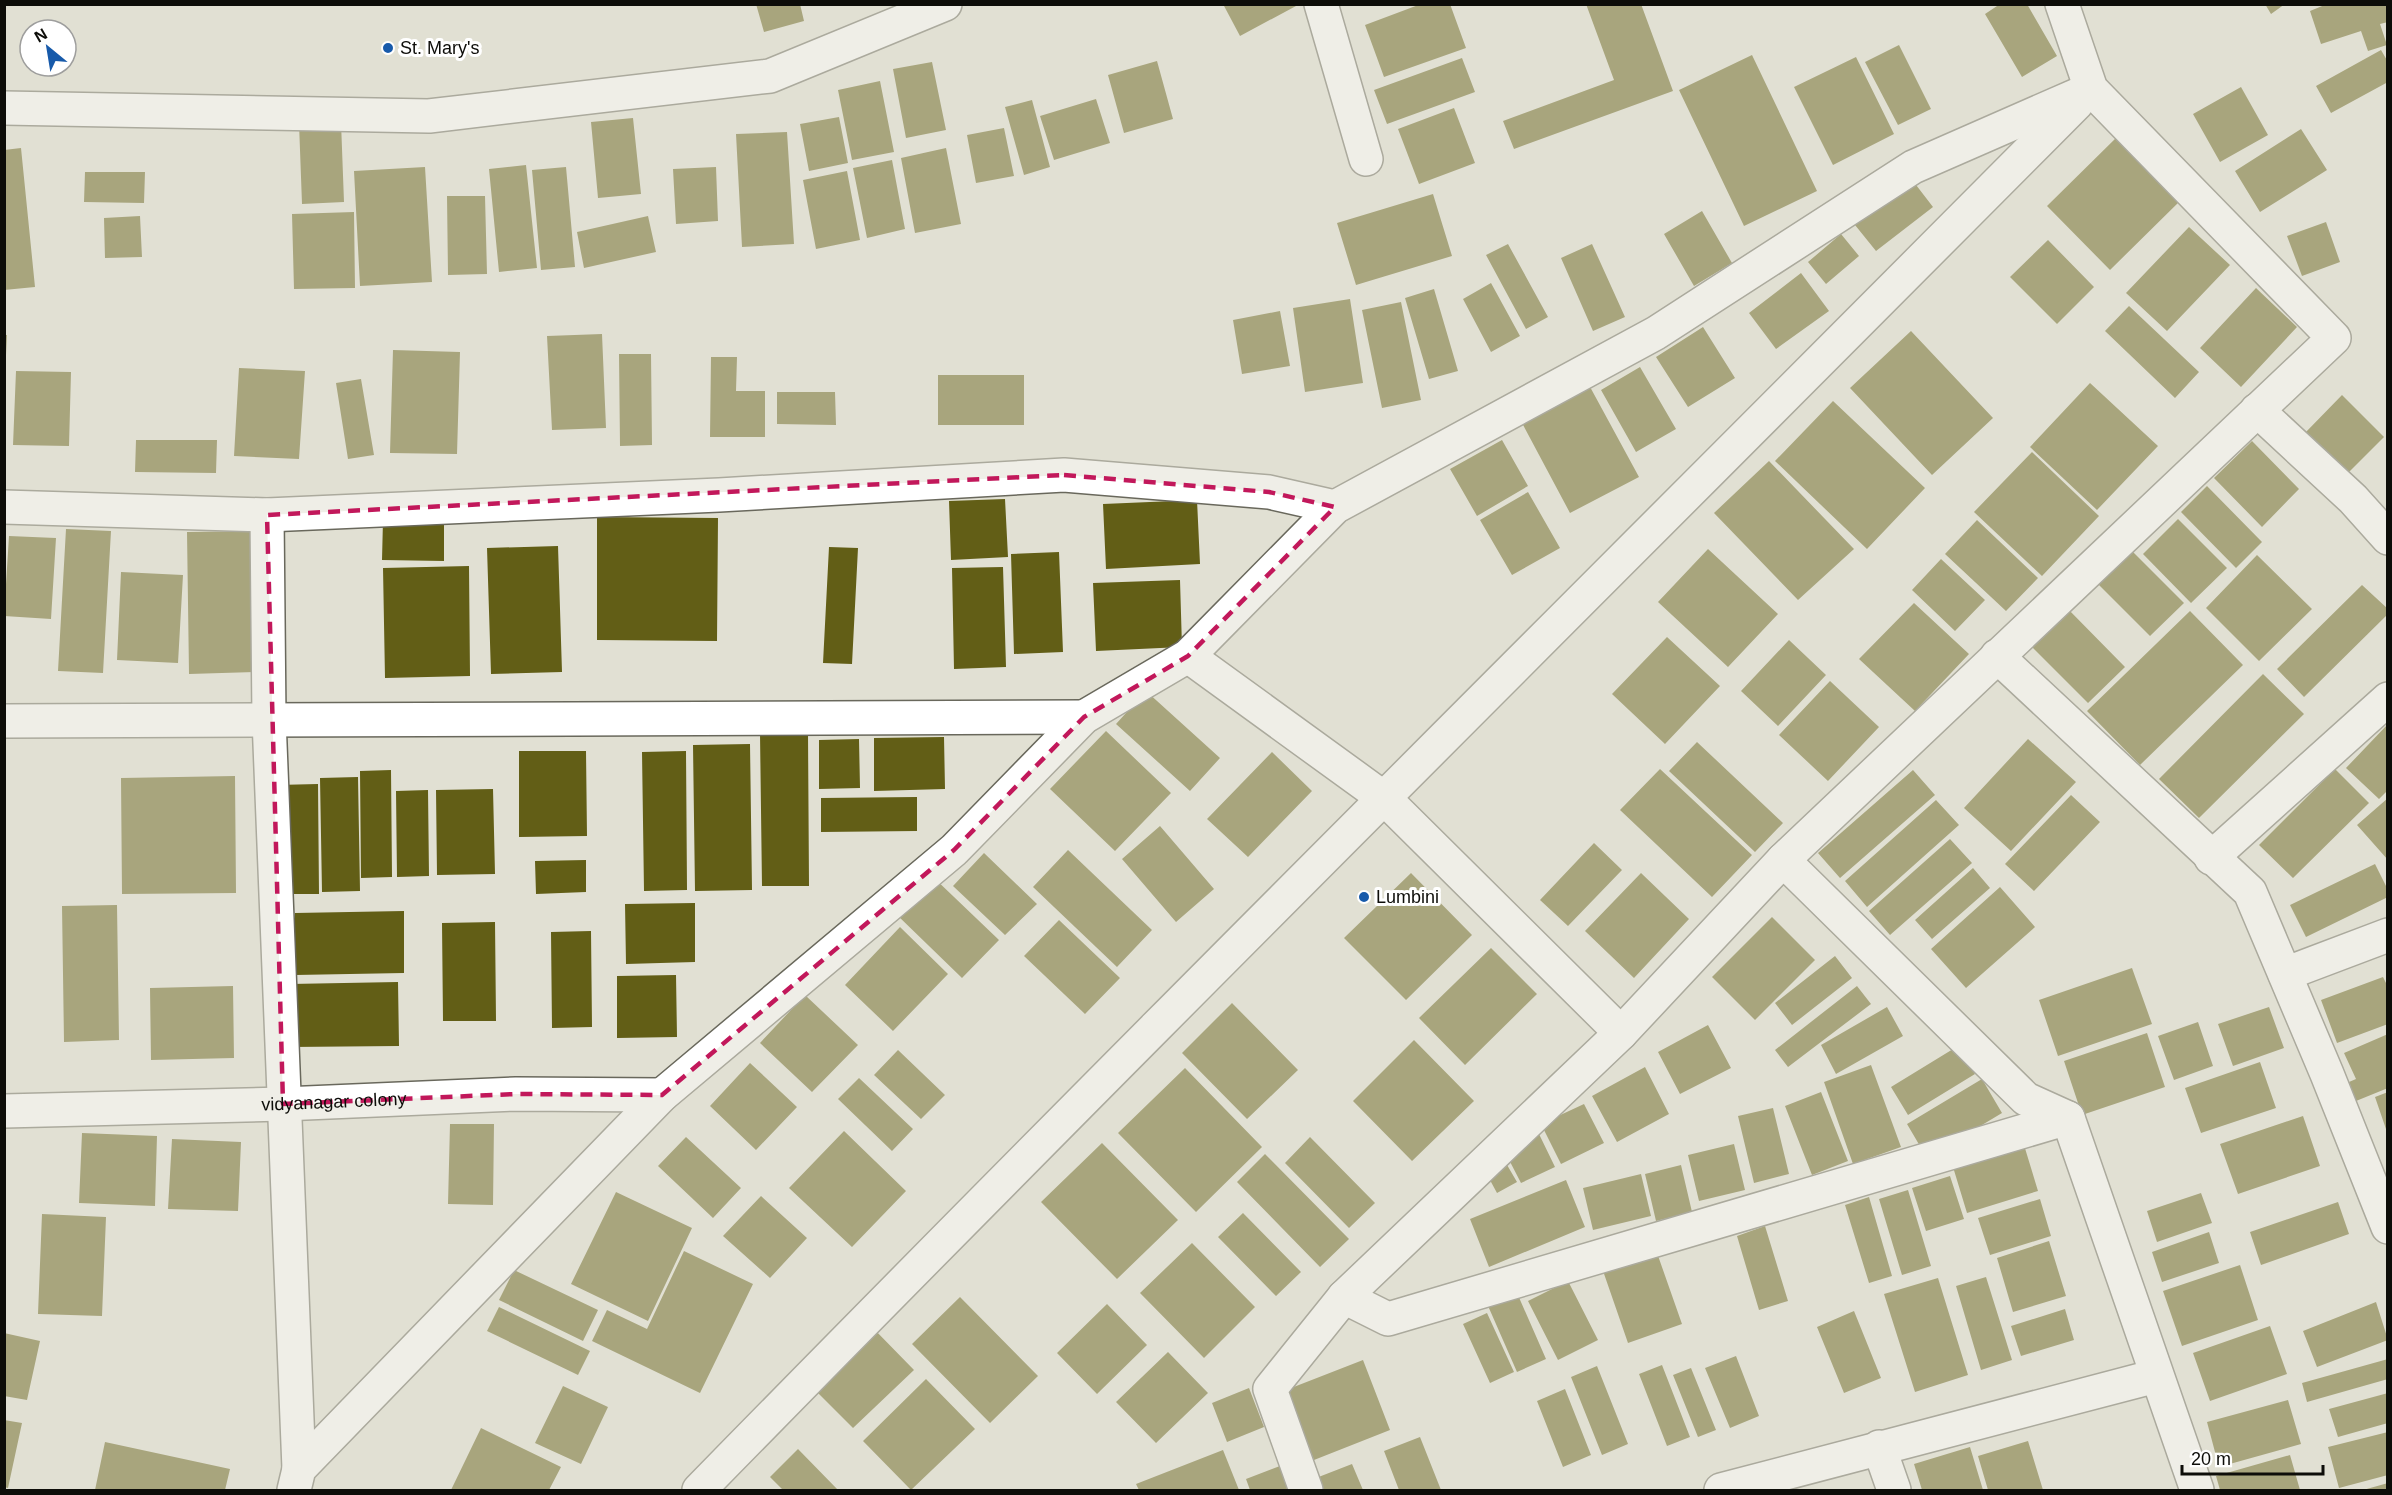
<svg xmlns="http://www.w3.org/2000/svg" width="2392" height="1495" font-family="Arial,sans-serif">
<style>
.building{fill:#625e16}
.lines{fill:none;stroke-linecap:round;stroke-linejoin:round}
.street-casing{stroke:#69685c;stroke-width:36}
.street{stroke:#fff;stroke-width:33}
.marked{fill:none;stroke:#c2185b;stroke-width:4.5;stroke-dasharray:12 8;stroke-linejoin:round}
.poi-dot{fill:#175aaa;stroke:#fff;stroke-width:2}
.labels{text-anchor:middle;stroke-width:6;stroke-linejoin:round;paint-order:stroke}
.poi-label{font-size:18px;fill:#0d0d09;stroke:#fff;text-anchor:start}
.street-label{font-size:18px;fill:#0d0d09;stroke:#fff}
</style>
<rect width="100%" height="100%" fill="#e1e0d3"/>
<!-- building -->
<path class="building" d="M756,4h44l4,17 -40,11z
M1223,4h72l1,2 -56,30z
M1421,4h29l16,44 -82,29 -19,-52z
M1586,4h55l32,87 -159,58 -11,-28 111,-41z
M2000,4h27l30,52 -35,21 -37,-63z
M2265,4h20l-14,10z
M2327,4h59l2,18 -8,2 7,21 -19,6 -7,-20 -40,13 -11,-33z
M1899,45l32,64 -33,16 -33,-63z
M2381,50l7,12v20l-57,31 -15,-27z
M1752,55l65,136 -73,35 -65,-136z
M1856,57l38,77 -61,31 -39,-78z
M1462,58l13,34 -88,32 -13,-34z
M1157,61l16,58 -49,14 -16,-58z
M932,62l14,68 -40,8 -13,-69z
M880,81l14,71 -42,8 -14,-70z
M2241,87l27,48 -48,27 -27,-48z
M1096,99l14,44 -56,17 -14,-44z
M1032,100l18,67 -26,8 -19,-68z
M1454,108l21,55 -56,21 -21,-55z
M839,117l9,46 -39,8 -9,-47z
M633,118l8,76 -43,4 -7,-76z
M341,122l3,80 -42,2 -3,-81z
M1004,128l10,48 -38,7 -9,-48z
M2301,129l26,41 -67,42 -25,-41z
M787,132l7,112 -52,3 -6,-113z
M2118,136l63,64 -71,70 -63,-64z
M21,148l14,139 -31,3v-140z
M946,148l15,76 -46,9 -14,-75z
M892,160l13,69 -38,9 -14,-70z
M526,165l11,103 -38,4 -10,-103z
M425,167l7,115 -72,4 -6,-115z
M566,167l9,100 -34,3 -9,-100z
M716,167l2,54 -42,3 -3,-55z
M847,171l13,69 -44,9 -13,-69z
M85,172h60l-1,31 -60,-1z
M1913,181l20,26 -57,44 -21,-26z
M1433,194l19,62 -96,29 -19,-62z
M447,196h38l2,78 -39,1z
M1702,211l30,52 -38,23 -30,-52z
M354,212l1,76 -61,1 -2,-75z
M140,216l2,41 -37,1 -1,-40z
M648,216l8,36 -72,16 -7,-36z
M2326,222l14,40 -38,14 -15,-40z
M2189,227l41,38 -63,66 -41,-38z
M1841,234l18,22 -33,28 -18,-22z
M2048,240l46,47 -37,37 -47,-47z
M1508,244l40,73 -22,12 -40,-74z
M1592,244l33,73 -32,14 -32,-73z
M1801,273l28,38 -53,38 -27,-36z
M1491,283l29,53 -29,16 -28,-53z
M2256,288l41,39 -56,60 -41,-39z
M1434,289l24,82 -29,8 -24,-81z
M1350,299l13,84 -58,9 -12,-84z
M1401,302l20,98 -39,8 -20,-98z
M2129,306l70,66 -24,26 -70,-67z
M1280,311l10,55 -48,8 -9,-54z
M1703,327l32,51 -47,29 -32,-50z
M1911,331l82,87 -61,57 -82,-87z
M602,334l4,94 -54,2 -5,-94z
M4,335h3l-1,20h-2z
M393,350l67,2 -3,102 -67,-1z
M619,354h32l1,91 -32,1z
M711,357h26l-1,34h29v46h-55z
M1640,367l36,62 -40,23 -35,-62z
M239,368l66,3 -6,88 -65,-3z
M16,371l55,1 -2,74 -56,-1z
M938,375h86v50h-86z
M361,379l13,76 -26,4 -12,-76z
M2090,383l68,63 -61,64 -67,-63z
M1589,385l50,92 -69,36 -49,-92z
M777,392h58l1,33 -59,-1z
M2342,395l42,42 -37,37 -42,-41z
M1833,401l92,87 -58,61 -92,-88z
M136,440h81l-1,33 -81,-1z
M1502,440l26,46 -51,30 -27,-47z
M2252,441l47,48 -37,38 -48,-49z
M2032,452l67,64 -57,60 -68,-64z
M1769,461l85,88 -56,51 -84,-87z
M2207,486l55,56 -26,26 -55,-56z
M1528,492l32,56 -48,27 -32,-55z
M1005,499l3,58 -57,3 -2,-59z
M1197,500l3,64 -94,5 -3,-65z
M597,517l121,1 -1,123 -120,-1z
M2178,519l49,49 -36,35 -48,-49z
M383,520h61v41l-62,-1z
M1977,520l61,58 -32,33 -61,-57z
M66,529l45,2 -8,142 -45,-2z
M253,531l2,141 -66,2 -2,-142z
M9,536l47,2 -5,81 -47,-3z
M558,546l4,126 -71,2 -4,-126z
M829,547l29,1 -6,116 -29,-1z
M1708,549l70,65 -50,53 -70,-65z
M2130,549l54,54 -34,33 -54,-54z
M1059,552l4,100 -49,2 -3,-100z
M2257,555l55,54 -53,52 -53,-53z
M1941,559l44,41 -30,31 -43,-41z
M469,566l1,110 -85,2 -2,-110z
M1003,567l3,100 -52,2 -2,-101z
M121,572l62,3 -5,88 -61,-3z
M1180,580l2,67 -86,4 -3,-68z
M2362,585l26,24v5l-84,83 -27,-28z
M1914,603l55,51 -54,57 -56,-52z
M2066,607l59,60 -37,36 -59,-59z
M2190,611l53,54 -103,100 -53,-54z
M1667,637l53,49 -55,58 -53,-50z
M1789,640l37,35 -48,51 -37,-35z
M2263,674l41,40 -105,104 -40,-39z
M1830,681l49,46 -51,54 -49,-46z
M1146,691l74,67 -30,33 -74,-67z
M2388,724v66l-9,9 -33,-31z
M1106,731l65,62 -56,58 -65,-62z
M760,733h48l1,153h-47z
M944,737l1,52 -71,2v-53z
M859,739l1,49 -41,1v-49z
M2028,739l48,43 -65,69 -47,-43z
M1697,742l86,81 -28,29 -86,-81z
M750,744l2,146 -57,1 -2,-146z
M519,751h67l1,85 -68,1z
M686,751l1,139 -43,1 -2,-139z
M1272,752l40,39 -64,66 -41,-38z
M1660,769l92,86 -40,42 -92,-87z
M2335,769l34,34 -76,75 -34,-33z
M391,770l1,107 -31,1 -1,-107z
M1913,770l22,25 -95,83 -22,-25z
M235,776l1,117 -114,1 -1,-116z
M358,777l2,114 -38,1 -2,-114z
M318,784l1,110h-40l-2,-109z
M493,789l2,85 -58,1 -1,-85z
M428,790l1,86 -32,1 -1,-86z
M2071,795l29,27 -66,69 -29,-27z
M917,797v34l-96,1v-34z
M2388,798v62l-31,-35z
M1936,800l23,25 -92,82 -22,-26z
M1160,826l54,63 -38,33 -54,-63z
M1950,839l22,24 -82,72 -21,-24z
M1594,843l28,27 -54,56 -28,-26z
M1068,850l84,80 -35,37 -84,-80z
M984,853l53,51 -32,31 -52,-49z
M586,860v32l-50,2 -1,-33z
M2375,864l13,26v7l-82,40 -16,-32z
M1973,868l17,20 -58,51 -17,-19z
M1411,873l61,62 -66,65 -62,-62z
M1641,873l48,46 -55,59 -49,-47z
M931,875l68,65 -37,38 -67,-65z
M2000,887l35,40 -69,61 -35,-39z
M695,903v59l-69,2 -1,-60z
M117,905l2,135 -55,2 -2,-136z
M404,911v62l-109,2v-62z
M1772,917l43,43 -60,60 -43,-43z
M1059,920l61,58 -35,36 -61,-58z
M495,922l1,99h-53l-1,-98z
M900,927l48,47 -55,57 -48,-46z
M591,931l1,96 -40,1 -1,-96z
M1491,948l46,46 -72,71 -46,-47z
M1835,956l17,22 -60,47 -17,-22z
M2132,968l20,56 -94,32 -19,-56z
M676,975l1,62 -60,1v-62z
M2383,977l5,10v37l-51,19 -16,-43z
M398,982l1,64 -109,1v-63z
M233,986l1,72 -83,2 -1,-72z
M1857,986l14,18 -83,63 -13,-17z
M805,995l53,50 -46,47 -52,-49z
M1232,1003l66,67 -51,49 -65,-66z
M1887,1007l16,29 -67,38 -15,-29z
M2269,1007l15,41 -51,18 -15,-42z
M2198,1022l15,44 -39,14 -16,-44z
M1708,1025l23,43 -51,26 -22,-42z
M2147,1033l18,54 -83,28 -18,-54z
M2388,1034v54l-32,13 -7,-19 7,-3 -12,-26z
M1414,1040l60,61 -62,60 -59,-60z
M1958,1046l17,28 -67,41 -17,-28z
M898,1050l47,45 -24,24 -47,-44z
M2260,1062l16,46 -75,25 -16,-45z
M750,1063l47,44 -41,43 -46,-44z
M1871,1065l30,82 -48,17 -29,-82z
M1645,1067l24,47 -52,28 -25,-46z
M1185,1068l77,79 -66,65 -78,-79z
M859,1078l54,51 -21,22 -54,-52z
M1982,1079l20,34 -75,45 -20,-34z
M1821,1092l27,69 -36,14 -27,-69z
M2388,1092v40h-1l-12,-35z
M1584,1104l20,39 -43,21 -20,-40z
M1773,1108l16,66 -35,9 -16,-67z
M2303,1116l17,50 -82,28 -18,-50z
M450,1124h44l-1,81 -45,-1z
M844,1131l62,60 -54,56 -63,-59z
M82,1133l75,3 -2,70 -76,-3z
M1539,1134l16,33 -34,16 -16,-31z
M686,1137l55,51 -28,30 -55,-52z
M1310,1137l65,66 -26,25 -64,-65z
M172,1139l69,3 -3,69 -70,-2z
M1102,1143l76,77 -61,59 -76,-77z
M1734,1144l11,46 -46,11 -11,-46z
M2024,1145l14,46 -71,22 -14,-46z
M1265,1154l84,85 -29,28 -83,-85z
M1503,1158l14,24 -20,11 -13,-24z
M1681,1165l11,47 -36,9 -11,-47z
M1641,1174l10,42 -58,14 -10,-42z
M1950,1176l14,43 -38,12 -14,-43z
M1566,1180l19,47 -96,40 -19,-48z
M1908,1190l23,76 -29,9 -23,-76z
M616,1192l76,36 -44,93 -77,-37z
M2201,1193l11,30 -55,19 -10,-31z
M761,1196l46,42 -37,40 -47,-42z
M1869,1197l23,79 -23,7 -24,-78z
M2040,1199l11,37 -61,19 -12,-37z
M2338,1202l11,32 -88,31 -11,-33z
M1243,1213l58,59 -25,24 -58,-59z
M42,1214l64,3 -4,99 -64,-2z
M1765,1226l23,75 -29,9 -22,-74z
M2209,1232l10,31 -57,19 -10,-30z
M2049,1241l17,55 -53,16 -16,-54z
M1192,1243l63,64 -51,51 -64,-65z
M1656,1250l26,74 -54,19 -26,-75z
M684,1251l69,33 -53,109 -108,-52 15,-31 40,19z
M2240,1265l18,55 -76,26 -19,-55z
M514,1270l84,40 -15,31 -84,-41z
M1986,1277l26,83 -31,10 -25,-84z
M1938,1278l30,97 -53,17 -31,-98z
M1568,1281l30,59 -40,20 -30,-59z
M1514,1286l32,73 -29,13 -32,-73z
M960,1297l78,79 -48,47 -78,-79z
M2376,1302l12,38 -71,27 -14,-36z
M1107,1304l40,41 -50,49 -40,-41z
M499,1307l91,44 -12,24 -91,-44z
M2065,1309l9,31 -53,16 -10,-30z
M1854,1311l27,67 -37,15 -27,-66z
M1487,1313l27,59 -24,11 -27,-59z
M2270,1326l17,48 -77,27 -17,-48z
M872,1327l42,43 -61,58 -42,-42z
M4,1333l36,8 -13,59 -23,-4z
M1168,1352l40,41 -52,50 -40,-41z
M1736,1356l23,60 -29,12 -25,-60z
M2388,1359v20l-81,23 -5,-19z
M1363,1360l27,70 -76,30 -28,-70z
M1662,1365l28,72 -23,9 -28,-72z
M1597,1366l31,78 -26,11 -31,-78z
M1691,1368l25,62 -18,7 -25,-62z
M926,1379l49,50 -64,61 -48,-49z
M563,1386l45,21 -27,57 -46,-21z
M1249,1388l15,39 -37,15 -15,-39z
M1565,1389l26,66 -28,12 -26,-66z
M2388,1393v30l-50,14 -9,-28z
M2288,1400l13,44 -82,23 -12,-45z
M4,1420l18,3 -14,65 -4,-1z
M481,1428l80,39 -12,23h-98z
M2388,1432v43l-49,13 -11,-41z
M1420,1437l21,53h-42l-15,-39z
M2028,1441l15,49h-55l-10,-34z
M105,1442l125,27 -5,21h-130z
M1970,1447l13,43h-61l-8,-26z
M798,1449l40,41h-55l-13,-13z
M1223,1450l16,40h-100l-3,-6z
M2290,1455l10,35h-80l-4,-14z
M1352,1464l11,26h-42l-5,-12z
M1280,1466l10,24h-40l-4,-11z
M2388,1483v7h-25z"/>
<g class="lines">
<defs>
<g id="street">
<path d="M1321,4l45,155"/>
<path d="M4,108l425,8 341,-40 175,-72"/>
<path d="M2257,410l96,89 35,39"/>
<path d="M4,507l263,8 452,-20 345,-20 205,17 66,15"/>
<path d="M267,515l2,204 30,750"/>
<path d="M1188,656l197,143 236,234"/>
<path d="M1997,656l253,236 77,182 61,153"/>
<path d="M4,721l1080,-4"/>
<path d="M2211,858l177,-159"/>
<path d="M1783,860l243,239 42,19 129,372"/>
<path d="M2285,974l103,-39"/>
<path id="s1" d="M4,1111l279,-7 233,-10 146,1"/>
<path d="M1344,1297l44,22 680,-201"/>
<path d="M1879,1447l15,43"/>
<path d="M294,1490l5,-21 363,-374 292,-245 130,-133 104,-61 147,-149 321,-174 257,-166 178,-78"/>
<path d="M699,1490c456,-466 919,-925 1378,-1387"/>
<path d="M1306,1490l-36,-101 74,-92 277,-264 162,-173 551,-522 -243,-249 -29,-85"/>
<path d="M1721,1490l435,-114"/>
</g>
</defs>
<!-- street casing -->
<use href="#street" class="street-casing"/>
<!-- street -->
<use href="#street" class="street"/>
</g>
<!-- marked area -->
<path d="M0 0H2392V1495H0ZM1064,475l205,17 66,15 -147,149 -104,61 -130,133 -292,245 -146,-1 -233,10 -16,-589z" fill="#e1e0d3" fill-opacity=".55" fill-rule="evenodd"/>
<path class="marked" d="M1064,475l205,17 66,15 -147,149 -104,61 -130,133 -292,245 -146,-1 -233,10 -16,-589z"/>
<!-- markers -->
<g class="poi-dot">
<circle cx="388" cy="48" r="6"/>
<circle cx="1364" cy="897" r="6"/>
</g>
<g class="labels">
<!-- poi labels -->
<g class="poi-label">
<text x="400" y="54">St. Mary's</text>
<text x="1376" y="903">Lumbini</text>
</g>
<!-- street labels -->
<g class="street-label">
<text dy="6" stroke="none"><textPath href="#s1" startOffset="330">vidyanagar colony</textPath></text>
</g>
</g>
<!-- border -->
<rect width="2392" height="1495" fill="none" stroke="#0d0d09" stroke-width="12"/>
<!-- north arrow -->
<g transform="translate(48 48) rotate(330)"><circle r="28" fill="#ffffff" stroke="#9e9e9d" stroke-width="1.5"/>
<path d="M0-4.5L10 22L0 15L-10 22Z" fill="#175aaa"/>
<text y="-9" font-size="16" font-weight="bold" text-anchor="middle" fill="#0d0d09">N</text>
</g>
<!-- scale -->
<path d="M2182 1465v9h141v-9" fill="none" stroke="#0d0d09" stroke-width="3"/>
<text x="2191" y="1465" font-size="18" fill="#0d0d09" stroke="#ffffff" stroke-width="4.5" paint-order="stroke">20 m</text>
</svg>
